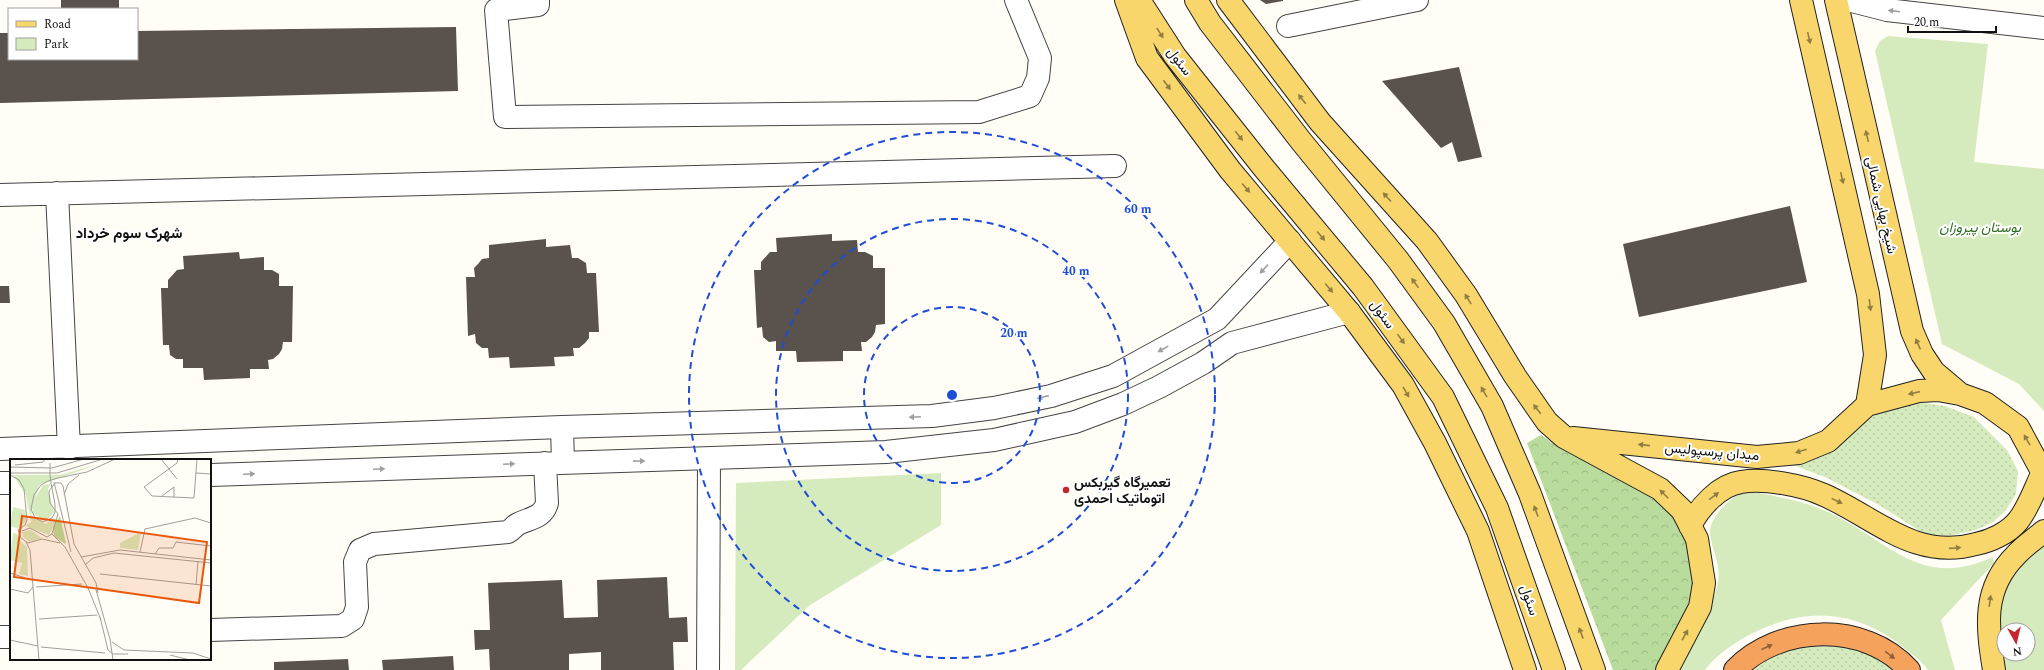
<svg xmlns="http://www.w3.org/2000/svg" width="2044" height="670" font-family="Spectral,Vazirmatn,serif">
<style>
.grass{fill:url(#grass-dots)}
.forest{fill:url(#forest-crowns)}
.park{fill:#d5ebbd;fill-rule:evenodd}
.building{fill:#5a524d}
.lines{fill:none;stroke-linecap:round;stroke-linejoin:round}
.minor-casing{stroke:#444;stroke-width:24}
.major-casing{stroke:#222;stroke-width:24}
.highway-casing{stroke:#222;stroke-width:24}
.minor{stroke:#fff;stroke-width:22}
.major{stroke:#f9d66b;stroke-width:22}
.highway{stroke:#f5a25d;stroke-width:22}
.oneway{fill:#a0a0a0}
.oneway2{fill:#917d42}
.oneway3{fill:#8e613b}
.ring{fill:none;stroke:#1d4ed8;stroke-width:2;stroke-dasharray:7 5}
.poi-dot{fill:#c4262e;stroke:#fff;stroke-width:1.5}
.labels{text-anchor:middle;stroke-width:4;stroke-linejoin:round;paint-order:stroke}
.street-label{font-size:14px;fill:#111;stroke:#fff}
.park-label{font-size:14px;font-style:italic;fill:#2f6b1f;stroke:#fff}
.poi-label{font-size:14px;font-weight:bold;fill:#111;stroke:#fff;text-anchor:start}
.neighbourhood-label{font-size:15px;font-weight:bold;fill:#111;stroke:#fff}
.inset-road{fill:none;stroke:#a09f9a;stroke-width:1}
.view{fill:#e8590c;fill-opacity:0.15;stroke:#e8590c;stroke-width:2}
.inset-edge{fill:none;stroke:#111;stroke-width:2}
.centre{fill:#1d4ed8;stroke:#fff;stroke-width:2}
.ring-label{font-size:12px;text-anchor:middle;font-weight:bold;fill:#1d4ed8;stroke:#fff;stroke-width:4;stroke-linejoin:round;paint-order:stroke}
</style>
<defs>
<pattern id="grass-dots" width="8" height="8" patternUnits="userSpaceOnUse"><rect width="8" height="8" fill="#d5ebbd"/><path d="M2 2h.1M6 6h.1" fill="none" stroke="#b6c8a1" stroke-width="1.8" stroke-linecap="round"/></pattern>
<pattern id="forest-crowns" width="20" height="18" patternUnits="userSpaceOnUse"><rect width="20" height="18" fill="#b9dc9c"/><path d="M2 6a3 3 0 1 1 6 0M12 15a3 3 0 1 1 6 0" fill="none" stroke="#9ebc85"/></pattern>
</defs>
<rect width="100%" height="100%" fill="#fffdf5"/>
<!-- grass -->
<path class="grass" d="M1917,402l28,4 29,11 33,33 11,21 -2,23 -10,16 -13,12 -17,8 -28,6 -23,-2 -46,-29 -54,-28 -32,-12 30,-10 61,-47z
M1809,645l37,2 25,8 21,15h-139l20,-14z"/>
<!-- forest -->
<path class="forest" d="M1541,435l29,19 54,24 44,30 21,34 8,33 -8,29 -32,66h-44l-86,-227z"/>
<!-- park -->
<path class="park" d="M1888,36l100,8 -14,118 70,7v242l-25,-27 -77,-40 -67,-293 5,-10z
M941,473v52l-131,80 -69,65h-6l1,-187z
M1759,493c27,5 56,11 81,25 55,30 85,70 153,39l1,6 -53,57 14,50h-27c-8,-11 -19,-18 -29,-26 -50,-38 -104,-36 -157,-5 -12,7 -29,19 -37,31h-31c15,-27 35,-54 43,-84 6,-18 -5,-35 -7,-52 -1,-15 17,-34 30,-40 5,-2 13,-1 19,-1z
M2044,540v130h-40l-10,-47 10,-39zM2004,630h24v24h-24z"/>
<!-- building -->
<path class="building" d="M61,0h58v9h-58z
M1260,0h23v1l-17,3z
M456,27l2,64 -458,12v-70h9v26h128v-28z
M1459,67l23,90 -24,5 -6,-20 -11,6 -59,-67z
M1790,206l17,76 -168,35 -16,-73z
M832,234v7l25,-1 1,12h7l8,4v12h12v56l-9,1 -1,7 -3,5 -6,5h-5l1,9h-19v10l-46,1 -1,-11h-20v-10l-7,1 -6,-5 -1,-10 -5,1 -3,-58h7v-8l9,-10h7l-1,-14z
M546,239v8l24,-2 2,13h6l8,5 1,10h9l3,59h-10v6l-4,5 -6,5h-6l1,8 -20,1 1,9 -45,2 -1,-11 -20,1 -1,-10h-6l-6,-5 -1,-9 -7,2 -2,-59h9l-1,-9 4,-4 4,-5 7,-1v-13z
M239,252l1,7 24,-2v13h8l7,4v12h14l-1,56h-9l-1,7 -3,5 -6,5 -5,1 1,9h-19v9l-46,2 -1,-12h-20v-9h-7l-6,-4 -1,-10h-6l-2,-57h7v-8l9,-10 7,-1 -1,-13z
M0,286h9l1,17h-10z
M667,577l2,41 18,-1 1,25h-15l1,28h-73v-18l-32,2v16h-79l-1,-21 -14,1 -1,-20h16l-2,-47 74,-3 2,38 34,-1 -1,-37z
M453,656l1,14h-71l-1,-10z
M348,659l1,11h-75v-8z"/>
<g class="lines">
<defs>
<path id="minor" d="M538,0v5l-42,5 9,107 474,-5 51,-16 8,-18 2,-20 -24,-58
M1848,0l39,10 157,18
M1288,26l129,-26
M57,193l12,255
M0,195l1115,-29
M562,427l1,36
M0,449l562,-22 370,-11 62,-8 57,-12 62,-20 104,-57 73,-78
M210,475l676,-23 108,-12 81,-18 48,-18 36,-17 44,-24 29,-20 117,-31
M0,483h11
M210,630l132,-4 11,-7 4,-12 -2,-45 5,-12 14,-6 134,-12c4,-2 6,-6 10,-8 12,-6 25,-6 29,-21l-2,-40
M0,637h11
M708,670l1,-211"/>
<path id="major" d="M1126,0l21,58 83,112 119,142 54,73 32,58 43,88 47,139
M1139,0l36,56 88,111 100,120 80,110 54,111 57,162
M1196,0l14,23 91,118 97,119 46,63 48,83 38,88 64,176
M1228,0l92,122 107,119 39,54 49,81 32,46 17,15 96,52 22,21 15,29 7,44 -4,24 -33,63
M1801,0l67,294 7,61 -8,50
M1836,0l76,331 10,23 12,18 26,22
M1573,438l184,19 42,-4 29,-12 39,-36 52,-14 19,-1 22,4 25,9 33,24 26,48
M1690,526c9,-18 29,-41 51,-44 23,-4 61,3 83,13 52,23 91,66 152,49 15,-3 32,-11 42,-23 11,-14 17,-33 25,-49
M1994,670c-7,-43 -12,-81 22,-115 8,-9 19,-16 28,-24"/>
<path id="highway" d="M1735,670c44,-46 130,-49 174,0"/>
</defs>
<!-- minor casing -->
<use href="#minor" class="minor-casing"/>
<!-- major casing -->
<use href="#major" class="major-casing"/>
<!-- highway casing -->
<use href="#highway" class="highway-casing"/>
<!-- minor -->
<use href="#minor" class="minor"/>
<!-- major -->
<use href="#major" class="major"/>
<!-- highway -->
<use href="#highway" class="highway"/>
</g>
<!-- one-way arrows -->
<defs><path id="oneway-solid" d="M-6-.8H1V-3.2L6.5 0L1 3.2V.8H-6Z"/></defs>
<g class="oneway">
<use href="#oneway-solid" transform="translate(1894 11) rotate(-173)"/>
<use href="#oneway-solid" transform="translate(1264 269) rotate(133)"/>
<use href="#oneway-solid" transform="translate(1163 349) rotate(151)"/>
<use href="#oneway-solid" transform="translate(1043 397) rotate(167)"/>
<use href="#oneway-solid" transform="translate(915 417) rotate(178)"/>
<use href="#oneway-solid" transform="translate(639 461) rotate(-1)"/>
<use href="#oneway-solid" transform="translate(509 464) rotate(-2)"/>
<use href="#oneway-solid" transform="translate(379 469) rotate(-2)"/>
<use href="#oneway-solid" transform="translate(249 474) rotate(-2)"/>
</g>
<g class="oneway2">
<use href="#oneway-solid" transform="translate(1160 33) rotate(57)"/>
<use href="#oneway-solid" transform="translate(1809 38) rotate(77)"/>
<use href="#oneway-solid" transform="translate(1167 85) rotate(53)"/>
<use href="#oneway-solid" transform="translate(1302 99) rotate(-128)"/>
<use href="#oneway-solid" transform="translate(1239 136) rotate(51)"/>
<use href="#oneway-solid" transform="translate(1867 136) rotate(-103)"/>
<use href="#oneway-solid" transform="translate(1842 178) rotate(77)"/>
<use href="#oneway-solid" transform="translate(1246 188) rotate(50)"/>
<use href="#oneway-solid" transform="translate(1387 197) rotate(-132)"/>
<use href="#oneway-solid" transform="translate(1321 236) rotate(50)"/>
<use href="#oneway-solid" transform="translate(1415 283) rotate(-126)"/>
<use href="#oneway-solid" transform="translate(1329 288) rotate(50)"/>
<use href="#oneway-solid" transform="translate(1468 299) rotate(-122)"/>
<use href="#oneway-solid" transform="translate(1870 305) rotate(83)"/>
<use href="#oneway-solid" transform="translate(1401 339) rotate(54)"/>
<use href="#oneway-solid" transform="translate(1918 344) rotate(-114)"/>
<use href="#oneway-solid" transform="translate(1406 392) rotate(60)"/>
<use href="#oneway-solid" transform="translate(1484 392) rotate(-120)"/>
<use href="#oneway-solid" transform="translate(1914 393) rotate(167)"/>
<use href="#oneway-solid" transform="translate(1537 409) rotate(-128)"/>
<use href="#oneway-solid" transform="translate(2027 440) rotate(-120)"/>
<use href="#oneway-solid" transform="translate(1644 445) rotate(-174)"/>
<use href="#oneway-solid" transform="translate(1801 451) rotate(163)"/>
<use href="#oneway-solid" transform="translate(1664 494) rotate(-135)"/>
<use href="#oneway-solid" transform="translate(1714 496) rotate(-37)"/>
<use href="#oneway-solid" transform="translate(1837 501) rotate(26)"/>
<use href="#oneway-solid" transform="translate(1536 511) rotate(-110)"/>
<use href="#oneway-solid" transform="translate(1955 548) rotate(-4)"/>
<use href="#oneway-solid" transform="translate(1990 601) rotate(-82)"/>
<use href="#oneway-solid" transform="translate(1581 633) rotate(-110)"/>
<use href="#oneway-solid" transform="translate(1685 635) rotate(-61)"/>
</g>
<g class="oneway3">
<use href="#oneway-solid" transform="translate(1767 647) rotate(-25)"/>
<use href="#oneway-solid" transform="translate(1890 655) rotate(37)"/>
</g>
<!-- distance rings -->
<g class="ring">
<circle cx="952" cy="395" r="88"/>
<circle cx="952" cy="395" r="176"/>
<circle cx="952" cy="395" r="263"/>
</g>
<!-- markers -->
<circle class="poi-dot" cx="1066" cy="490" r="4"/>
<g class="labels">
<!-- street labels -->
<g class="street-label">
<text transform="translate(1180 61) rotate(53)" y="5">سئول</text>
<text transform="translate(1882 205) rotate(77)" y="5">شیخ بهایی شمالی</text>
<text transform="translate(1383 314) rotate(54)" y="5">سئول</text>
<text transform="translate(1712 451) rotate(5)" y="5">میدان پرسپولیس</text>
<text transform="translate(1530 600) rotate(71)" y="5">سئول</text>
</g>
<!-- park labels -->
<g class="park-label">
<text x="1980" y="232">بوستان پیروزان</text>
</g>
<!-- poi labels -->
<g class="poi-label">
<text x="1074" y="487">تعمیرگاه گیربکس<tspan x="1074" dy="16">اتوماتیک احمدی</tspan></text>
</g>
<!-- neighbourhood labels -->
<g class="neighbourhood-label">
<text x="129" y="238">شهرک سوم خرداد</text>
</g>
</g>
<!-- overview -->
<g transform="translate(10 459)">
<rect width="201" height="201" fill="#fffdf5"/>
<path d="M40,25l-2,6 6,22 -8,9 -13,-7v-12l10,-17zM21,71l8,6 3,2 -12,4 -7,-5 -1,-5z" fill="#d5ebbd"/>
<path d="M50,57l6,27 -1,1 -11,-8 -1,-9z" fill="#b9dc9c"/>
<path d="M89,5l-60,21 -8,30 14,9 10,-6 1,3 -7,14 -24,-9 6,-4 -5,-27 -13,-20h47zM3,48l12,3 1,11 -7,8 -9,-3zM131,73l-3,18 -18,-2v-5zM3,74l4,1 4,8 6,5 1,29 -9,-2 3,-11 -12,-3z" fill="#d5ebbd"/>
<path class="inset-road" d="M151,0l16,20M168,0l-1,4 -33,24 8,9 42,2 3,-39M40,4v12l1,8 4,21v8l-3,6 -9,4 -8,-4 -4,-9 3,-14 7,-10 7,-4 10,-3 29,-6 28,-13M5,6l28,-3 2,-3M0,8l42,1 32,-9M0,14h47l46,-14M186,14l15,1M0,16l9,5 5,9 3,31 -2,5 -7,5 3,8 7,5 14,-4 18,4M44,23l17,70M54,36l4,-11 11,-9M152,37l12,-9v10M12,72l8,-3 17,9 5,-3M16,83l4,8 9,110M130,93l5,-23 50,-11 16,5M145,95l4,-6h14l3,-6 35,4M71,98l39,-7 91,10M75,106l8,-7 21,-5 97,10M0,114l22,7M90,115l111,12M186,126l2,-24M26,128l46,-3M0,130l18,4 5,-6M86,131l14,49 3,21M88,134l-2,-10 -22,-39 -11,-58 -2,-3h-6l-6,8 1,12 8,11 -6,20 13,13 23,41 13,32M90,158l8,33 5,4M29,160l58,-4M0,181l28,6M102,183l12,8 69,3 18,6M31,188l64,6M103,195h15M160,196l20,5"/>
<path class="view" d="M12,57l185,26 -8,61 -185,-26z"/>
<rect width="201" height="201" class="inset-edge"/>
</g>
<circle cx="952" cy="395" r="6" class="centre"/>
<g class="ring-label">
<text x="1138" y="213">60 m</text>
<text x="1076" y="275">40 m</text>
<text x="1014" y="337">20 m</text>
</g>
<!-- legend -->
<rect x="8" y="8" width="130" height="52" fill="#ffffff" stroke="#a0a0a0"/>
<rect x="16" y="21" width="20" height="6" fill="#f9d66b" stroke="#a0a0a0"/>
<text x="44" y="28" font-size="12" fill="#111111">Road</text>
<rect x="16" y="38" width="20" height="12" fill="#d5ebbd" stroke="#a0a0a0"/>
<text x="44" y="48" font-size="12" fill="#111111">Park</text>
<!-- north arrow -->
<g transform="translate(2016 642) rotate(172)"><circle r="19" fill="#ffffff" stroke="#a0a0a0"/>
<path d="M0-3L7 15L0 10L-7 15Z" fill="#c4262e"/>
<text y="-6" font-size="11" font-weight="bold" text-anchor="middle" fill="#111111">N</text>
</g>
<!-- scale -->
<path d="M1908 26v6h88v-6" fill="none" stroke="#111111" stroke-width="2"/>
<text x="1914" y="26" font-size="12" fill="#111111" stroke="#ffffff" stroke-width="3" paint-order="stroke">20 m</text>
</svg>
